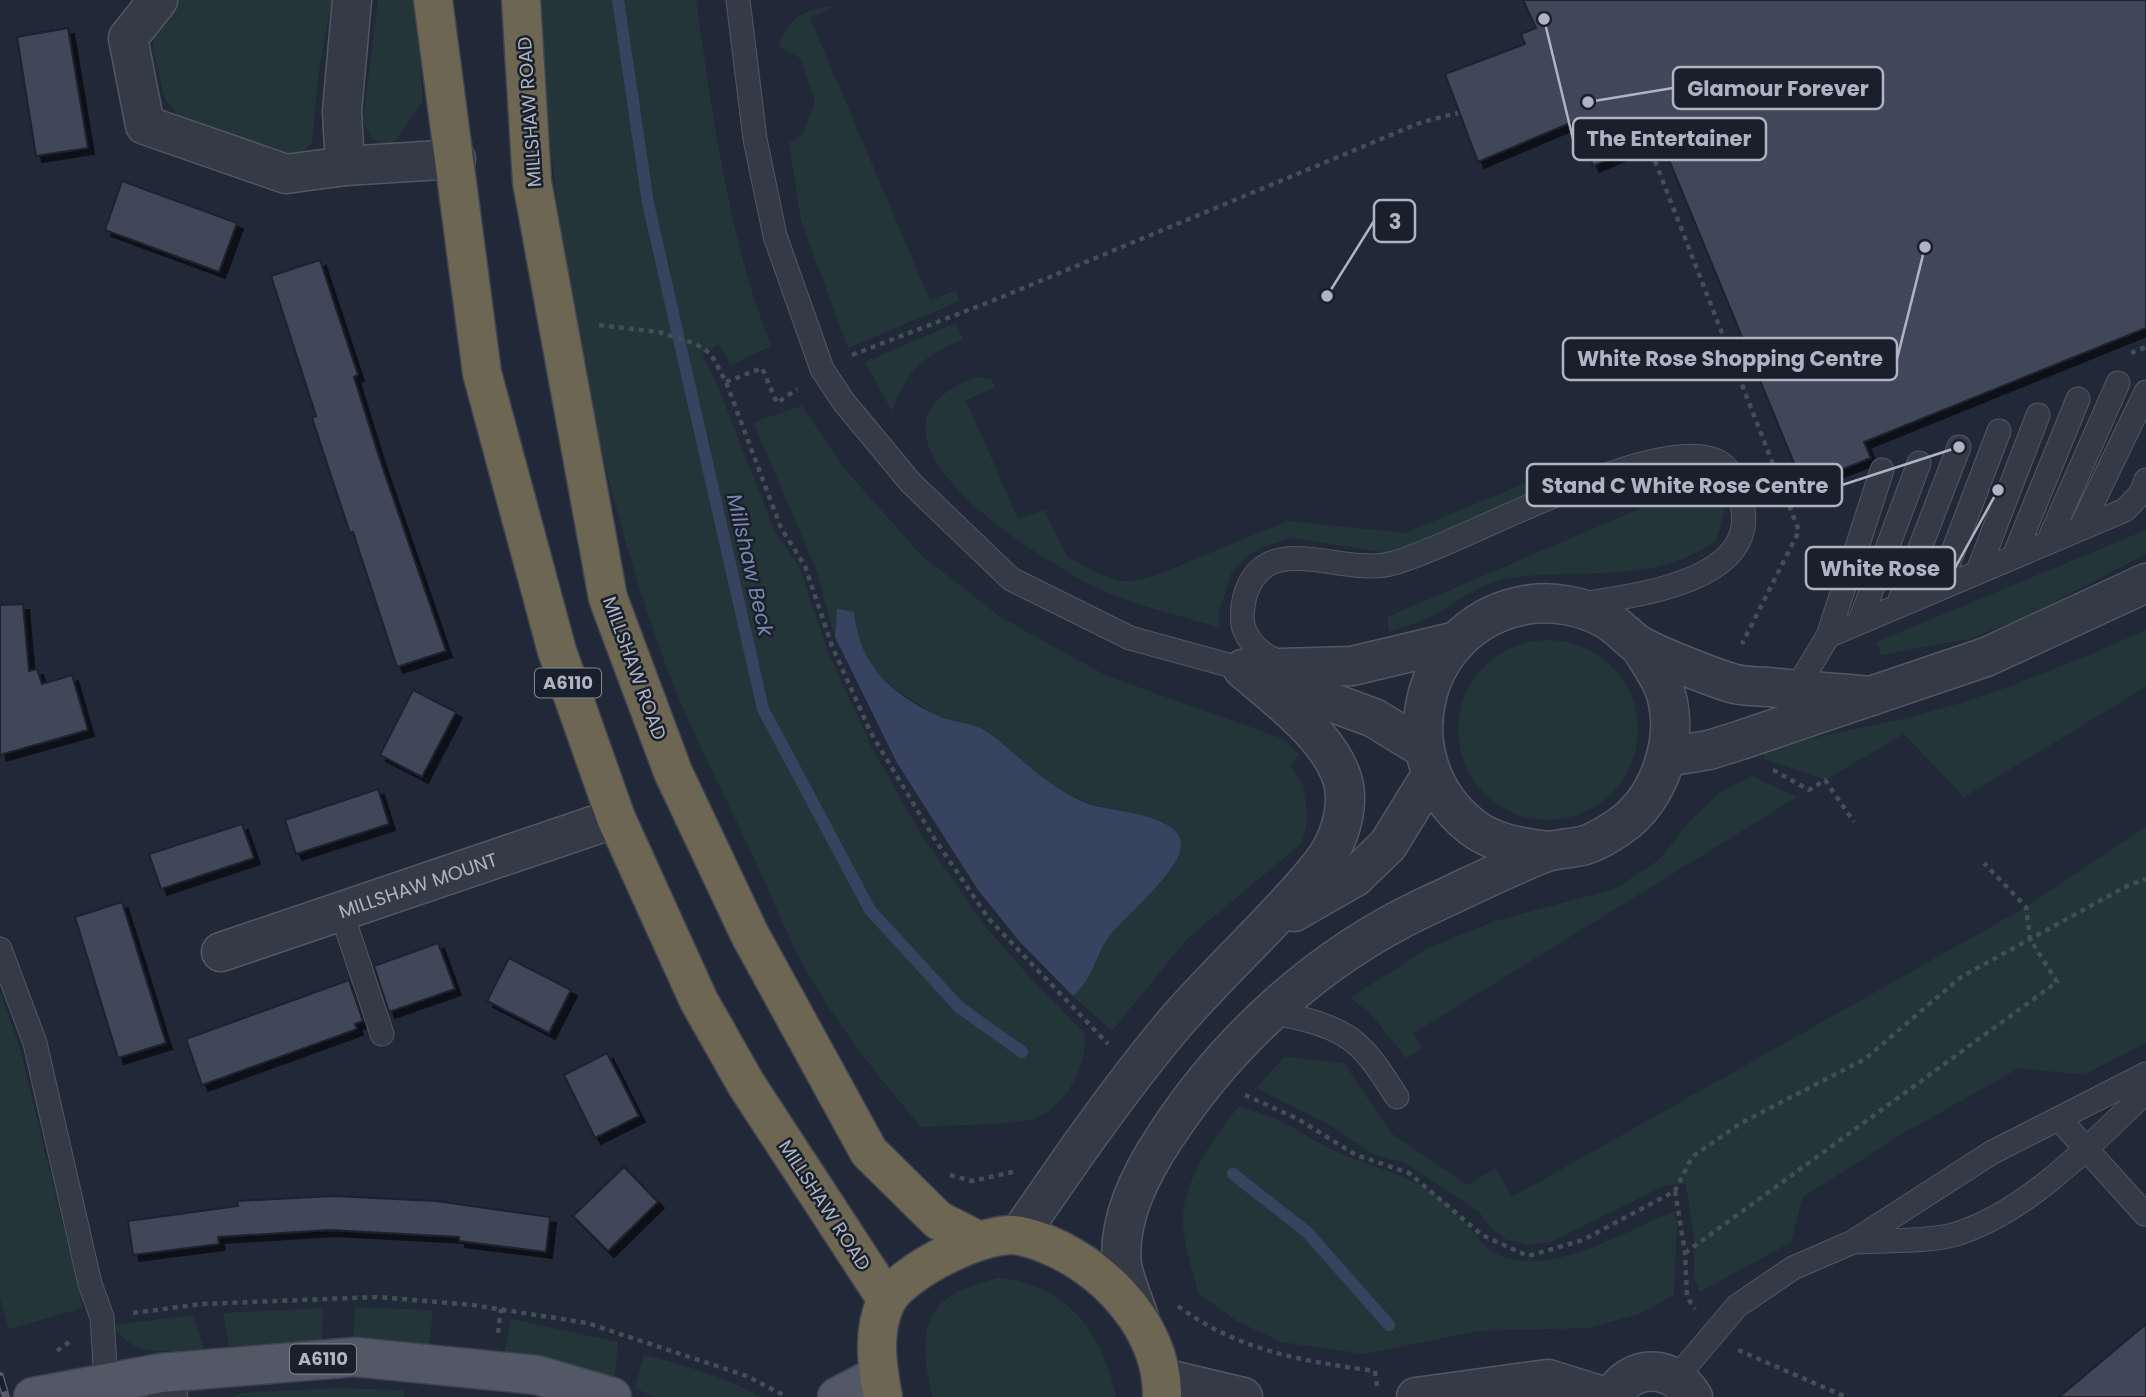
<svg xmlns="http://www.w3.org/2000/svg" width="2146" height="1397" font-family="Poppins,sans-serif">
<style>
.green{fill:#243539}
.water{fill:#37435f}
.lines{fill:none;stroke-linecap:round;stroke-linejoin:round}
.stream{stroke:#37435f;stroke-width:12}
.building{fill:#404758;stroke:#1c212e;stroke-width:2;filter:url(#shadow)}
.lane-casing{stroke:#525765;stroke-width:25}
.street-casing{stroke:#525765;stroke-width:41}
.primary-casing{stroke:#3e4351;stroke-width:41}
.highway-casing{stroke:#3f4452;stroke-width:41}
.path{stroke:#415055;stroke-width:4.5;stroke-dasharray:5 5;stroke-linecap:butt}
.lane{stroke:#353a47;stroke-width:23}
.street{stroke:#353a47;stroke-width:38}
.primary{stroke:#535867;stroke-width:38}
.highway{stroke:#6d6652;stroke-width:38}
.rail-casing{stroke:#575d6e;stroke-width:8}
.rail{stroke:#1a1f2c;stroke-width:5;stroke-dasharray:16;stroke-linecap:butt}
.labels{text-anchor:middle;stroke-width:5;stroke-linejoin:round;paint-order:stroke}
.shield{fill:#1a1f2c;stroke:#828796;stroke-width:2}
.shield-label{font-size:18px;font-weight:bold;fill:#afb4c4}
.street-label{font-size:19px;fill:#afb4c4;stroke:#1a1f2c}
.water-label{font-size:21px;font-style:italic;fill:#7887ab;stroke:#1a1f2c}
.leader{fill:none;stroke:#afb4c4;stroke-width:2.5}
.callout-dot{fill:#afb4c4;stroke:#1a1f2c;stroke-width:2.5}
.callout{fill:#1a1f2c;stroke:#afb4c4;stroke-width:2.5}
.callout-label{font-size:21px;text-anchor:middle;font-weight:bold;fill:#afb4c4}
</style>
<defs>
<filter id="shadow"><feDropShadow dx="6" dy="6" stdDeviation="0" flood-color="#0009"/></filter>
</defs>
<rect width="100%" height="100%" fill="#212837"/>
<!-- green -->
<path class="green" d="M176,0h156l-13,70 -7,73 -10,10 -18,3 -103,-37 -16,-20 -12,-48 1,-22z
M378,0h38l7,102 -31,43c-20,-2 -24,-8 -29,-27z
M539,0h157c17,116 32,236 75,346l-40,19 -13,-21 -16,10 15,30 58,148 24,34 28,84 46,100 48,84 64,92 50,57 50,50c3,32 -18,72 -49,85 -14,7 -93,7 -115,9 -41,-48 -80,-97 -112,-152 -24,-41 -41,-88 -62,-132 -30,-63 -64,-127 -87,-194 -74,-208 -109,-429 -121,-649z
M837,5l-27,13 120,282 26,-10 4,11 -112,47 -47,-127 -12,-78 14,-9 12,-33 -15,-43 -22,-12c14,-32 25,-36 59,-41z
M956,323l7,16c-44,21 -52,27 -71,72l-27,-49z
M977,377l15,3 3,7 -29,13 52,119 26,-9 23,46 22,13 29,12h15l21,-5 133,-55 118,12 128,-53 5,13 -149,60 -97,-15 -27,8 -18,10 -15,15 -13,41 1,16c-41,-13 -88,-23 -127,-42 -58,-29 -262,-157 -116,-209z
M802,406l41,61 78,88 81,63 105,58 177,63 15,16 -9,11 13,18 5,34 -6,25 -115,96 -75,92 -39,-35c19,-15 23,-41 36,-60 22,-30 68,-55 72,-95l-17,-20 -75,-17 -31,-15 -102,-67 -21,-7 -40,-26 -23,-21 -35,-59 -2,28 -19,-68 -63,-147z
M1695,485l25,9 5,14 -9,33c-67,46 -136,25 -211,38 -26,5 -49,24 -71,36 -14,7 -31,12 -45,17l-2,-15z
M2146,530v24l-120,63 -57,22 -88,16 -5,-13z
M2146,630v57l-182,110 -60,-63 -79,46 -61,-21v-6c52,-20 108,-25 162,-40 76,-21 148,-51 220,-83z
M1458 730a90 90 0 1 1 180 0a90 90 0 1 1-180 0Z
M1752,776l45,21 -383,236 8,15 -16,10 -37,-46 -19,-14 78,-50 67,-27 120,-32 45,-30 29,-37 30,-29z
M2146,827v216l-62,32 -65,-7 -122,69 -95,61 -11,44 -91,50 -6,-13v-40l-8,-55 -20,1 -115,57 -22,3 -24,-6 -14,-11 -12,-16 -74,-49 -31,-8 -39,-27 -79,-40 28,-31 60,6 47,70 76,52 29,-17 16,29 514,-290z
M0,992l20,56 63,260 -74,21 -9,-30z
M1239,1106c15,6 31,10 45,17 17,9 34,20 51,28 39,17 83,26 115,55 32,28 30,56 84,55 45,-1 99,-33 140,-50l3,13 -3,71 -34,19 -52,14 -110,3 -113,23 -84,-12 -46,-22 -37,-27c-5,-22 -14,-47 -15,-70 -1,-42 31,-86 56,-117z
M999,1278c69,7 104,54 117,119h-184c-15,-71 -9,-102 67,-119z
M355,1307l78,3 -4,37 -76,-3z
M323,1308l-1,36 -93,2 -6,-33z
M193,1315l11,34c-34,2 -72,10 -91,-24z
M511,1319l107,23 -4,41 -110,-29z
M644,1355c40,10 80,21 116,42h-106l-19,-9z
M339,1388l63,2 3,7h-172l7,-4z"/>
<!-- water -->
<path class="water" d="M837,609l17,3c5,52 35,80 80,102 15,8 32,8 46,14 14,7 26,19 38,29 21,19 43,36 70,47 23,8 90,9 93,39 2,26 -54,71 -70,91 -16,20 -17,45 -38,62l-54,-55 -41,-51 -81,-127 -62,-126z"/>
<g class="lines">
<!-- stream -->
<path class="stream" d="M618,0l30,203 115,506 107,201 89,97 63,45
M1233,1174l74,58 82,93"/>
</g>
<!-- building -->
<path class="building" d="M1523,0h623v328l-282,114 7,16 -68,27 -143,-347 -67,28 -16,-46 -99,42 -33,-88 80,-30 -4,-10 15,-6z
M68,28l20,120 -52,8 -19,-119z
M122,181l115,42 -18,49 -114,-42z
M320,260l38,115 -4,2 26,83 66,191 -49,16 -44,-135 -3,1 -12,-36 -26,-79 4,-2 -45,-140z
M23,604l6,67 8,-2 5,15 30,-9 16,55 -88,25v-150z
M413,690l43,22 -34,65 -42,-22z
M378,789l11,35 -93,30 -11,-34z
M242,824l12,34 -93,31 -12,-35z
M122,902l44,141 -48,15 -43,-141z
M438,943l17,46 -66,23 -15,-46z
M509,958l62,32 -22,43 -62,-32z
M349,980l14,41 -8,3 2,5 -155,56 -16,-46z
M607,1053l32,63 -44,22 -31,-63z
M624,1167l34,35 -50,49 -35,-35z
M333,1196l103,5 114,16 -4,35 -87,-11v-4l-130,-7 -111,7 1,7 -86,11 -5,-34 110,-15 -1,-5z
M2146,1324v73h-87z"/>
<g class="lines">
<defs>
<path id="lane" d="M738,0l17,139 20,97 47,133 21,32 68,82 100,96 119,59 113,31
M2080,529l66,-137
M2048,542l70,-159
M2014,556l64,-157
M1978,571l60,-156
M1939,588l60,-157
M1898,605l61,-158
M1860,621l59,-158
M1828,636l54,-166
M1284,664c-17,-7 -31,-15 -39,-33 -5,-10 -2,-31 2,-41 23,-61 97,-12 147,-27 68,-19 263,-132 323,-102 15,7 20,26 24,40 23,80 -107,95 -160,103
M1796,689l32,-53 297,-126 16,-17 5,-13
M341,911l41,123
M0,949l35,94 55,241 12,33 4,66
M1269,1013c29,3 71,13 92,35 14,13 25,33 36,49
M2059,1119l86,95
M1856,1242c29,-2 70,0 97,-7 73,-21 139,-92 193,-143
M1676,1378l61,-72 56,-38 60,-26 138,-89 155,-79"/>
<g id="street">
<path d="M158,0l-30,38 17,87 141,49 59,-8 111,-7"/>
<path d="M345,166l-3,-55 10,-111"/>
<path d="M1243,669l109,-3 105,-25"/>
<path d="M1268,679l106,39 49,30"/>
<path d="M1667,757l42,-7 32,-10 245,-83 160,-74"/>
<path d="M1547,851c-26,-4 -53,-7 -75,-24 -87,-68 -52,-209 60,-223 23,-3 52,3 72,14 12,6 22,18 33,26 16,10 79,35 98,40 13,3 29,2 42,4 32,3 64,5 95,8"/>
<path d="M1294,912l61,-35 33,-32 43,-70"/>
<path id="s1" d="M221,952l395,-134"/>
<path d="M1019,1235c48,-70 96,-140 150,-205 47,-57 105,-106 151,-164 15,-18 25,-44 25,-68 1,-50 -67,-99 -102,-129"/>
<path d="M1140,1321c-5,-18 -15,-38 -18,-56 -5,-45 19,-92 43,-128 63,-97 153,-179 258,-229 40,-18 80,-39 121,-55 13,-5 28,-4 41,-8 13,-4 31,-15 42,-24 36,-30 54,-91 36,-135 -6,-14 -16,-28 -24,-41"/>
<path d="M161,1373l7,24"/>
<path d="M1163,1378l80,19"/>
<path d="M1416,1397l132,-18 58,18"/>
<path d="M1612,1397c19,-34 60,-34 81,0"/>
</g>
<path id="primary" d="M33,1397l128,-24 194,-16 182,18 75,22
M837,1397l42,-22"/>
<path id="highway" d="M433,0l49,373 75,278 59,167 83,183 47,83 141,216
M521,0l11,182 76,416 65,174 77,163 119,217 69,68 39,20
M883,1397c-6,-31 -11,-66 3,-95 14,-30 102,-74 135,-66 70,16 143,85 141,161"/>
</defs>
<!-- lane casing -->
<use href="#lane" class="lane-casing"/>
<!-- street casing -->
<use href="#street" class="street-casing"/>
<!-- primary casing -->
<use href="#primary" class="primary-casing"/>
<!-- highway casing -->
<use href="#highway" class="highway-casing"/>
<!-- path -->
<path class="path" d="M1655,161l144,370 -57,113
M599,325l60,7 37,12 15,10 15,28 55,146 24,38 27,80 39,87 63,105 55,81 119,125
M2131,353l15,-6
M852,355l145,-56 425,-177 36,-9
M726,382l36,-14 15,35 20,-14
M1791,506l52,-21
M1773,770l36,20 16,-10 29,42
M1245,1095l53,24 58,36 53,18 73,62 46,21 55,-16 92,-49 17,-34 49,-34 124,-64 96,-82 166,-91 19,-7
M950,1175l22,6 41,-9
M1675,1191l10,62 2,44 8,12
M1685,1253l372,-271 -27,-43 -4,-32 -42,-44
M1178,1306c60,45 125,55 197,65l2,15
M133,1313l69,-9 175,-7 96,8 114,18 160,53 40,21
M498,1333l3,-24
M1738,1350l108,47
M57,1351l15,-11"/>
<!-- lane -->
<use href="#lane" class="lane"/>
<!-- street -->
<use href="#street" class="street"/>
<!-- primary -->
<use href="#primary" class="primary"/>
<!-- highway -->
<use href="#highway" class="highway"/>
<defs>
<path id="rail" d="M0,1376l6,21"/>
</defs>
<!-- rail casing -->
<use href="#rail" class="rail-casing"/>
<!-- rail -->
<use href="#rail" class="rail"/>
</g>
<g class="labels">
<!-- shield labels -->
<g class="shield">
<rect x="535" y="668.5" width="66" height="29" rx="5"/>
<rect x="290" y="1344.5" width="66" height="29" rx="5"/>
</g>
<g class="shield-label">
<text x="568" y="689">A6110</text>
<text x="323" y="1365">A6110</text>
</g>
<!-- street labels -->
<g class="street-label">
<text transform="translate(529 112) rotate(-94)" y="7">MILLSHAW ROAD</text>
<text transform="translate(635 668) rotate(70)" y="7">MILLSHAW ROAD</text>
<text dy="7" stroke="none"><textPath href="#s1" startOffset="208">MILLSHAW MOUNT</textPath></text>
<text transform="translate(825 1205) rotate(57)" y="7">MILLSHAW ROAD</text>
</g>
<!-- water labels -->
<g class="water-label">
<text transform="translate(750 565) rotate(77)" y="7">Millshaw Beck</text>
</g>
</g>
<!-- callouts -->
<path class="leader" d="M1588 102L1673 88M1544 19L1573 139M1327 296L1374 221M1925 247L1897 359M1959 447L1842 485M1998 490L1955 568"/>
<g class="callout-dot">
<circle cx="1588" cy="102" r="7"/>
<circle cx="1544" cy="19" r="7"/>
<circle cx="1327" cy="296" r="7"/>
<circle cx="1925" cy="247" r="7"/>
<circle cx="1959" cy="447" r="7"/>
<circle cx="1998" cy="490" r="7"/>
</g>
<g class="callout">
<rect x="1673" y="67" width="210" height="42" rx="7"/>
<rect x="1573" y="118" width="193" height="42" rx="7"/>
<rect x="1374" y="200" width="41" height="42" rx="7"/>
<rect x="1563" y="338" width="334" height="42" rx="7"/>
<rect x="1527" y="464" width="315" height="42" rx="7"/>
<rect x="1806" y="547" width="149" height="42" rx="7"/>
</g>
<g class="callout-label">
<text x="1778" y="96">Glamour Forever</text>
<text x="1669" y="146">The Entertainer</text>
<text x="1395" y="229">3</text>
<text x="1730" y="366">White Rose Shopping Centre</text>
<text x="1685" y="493">Stand C White Rose Centre</text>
<text x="1880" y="576">White Rose</text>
</g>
</svg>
